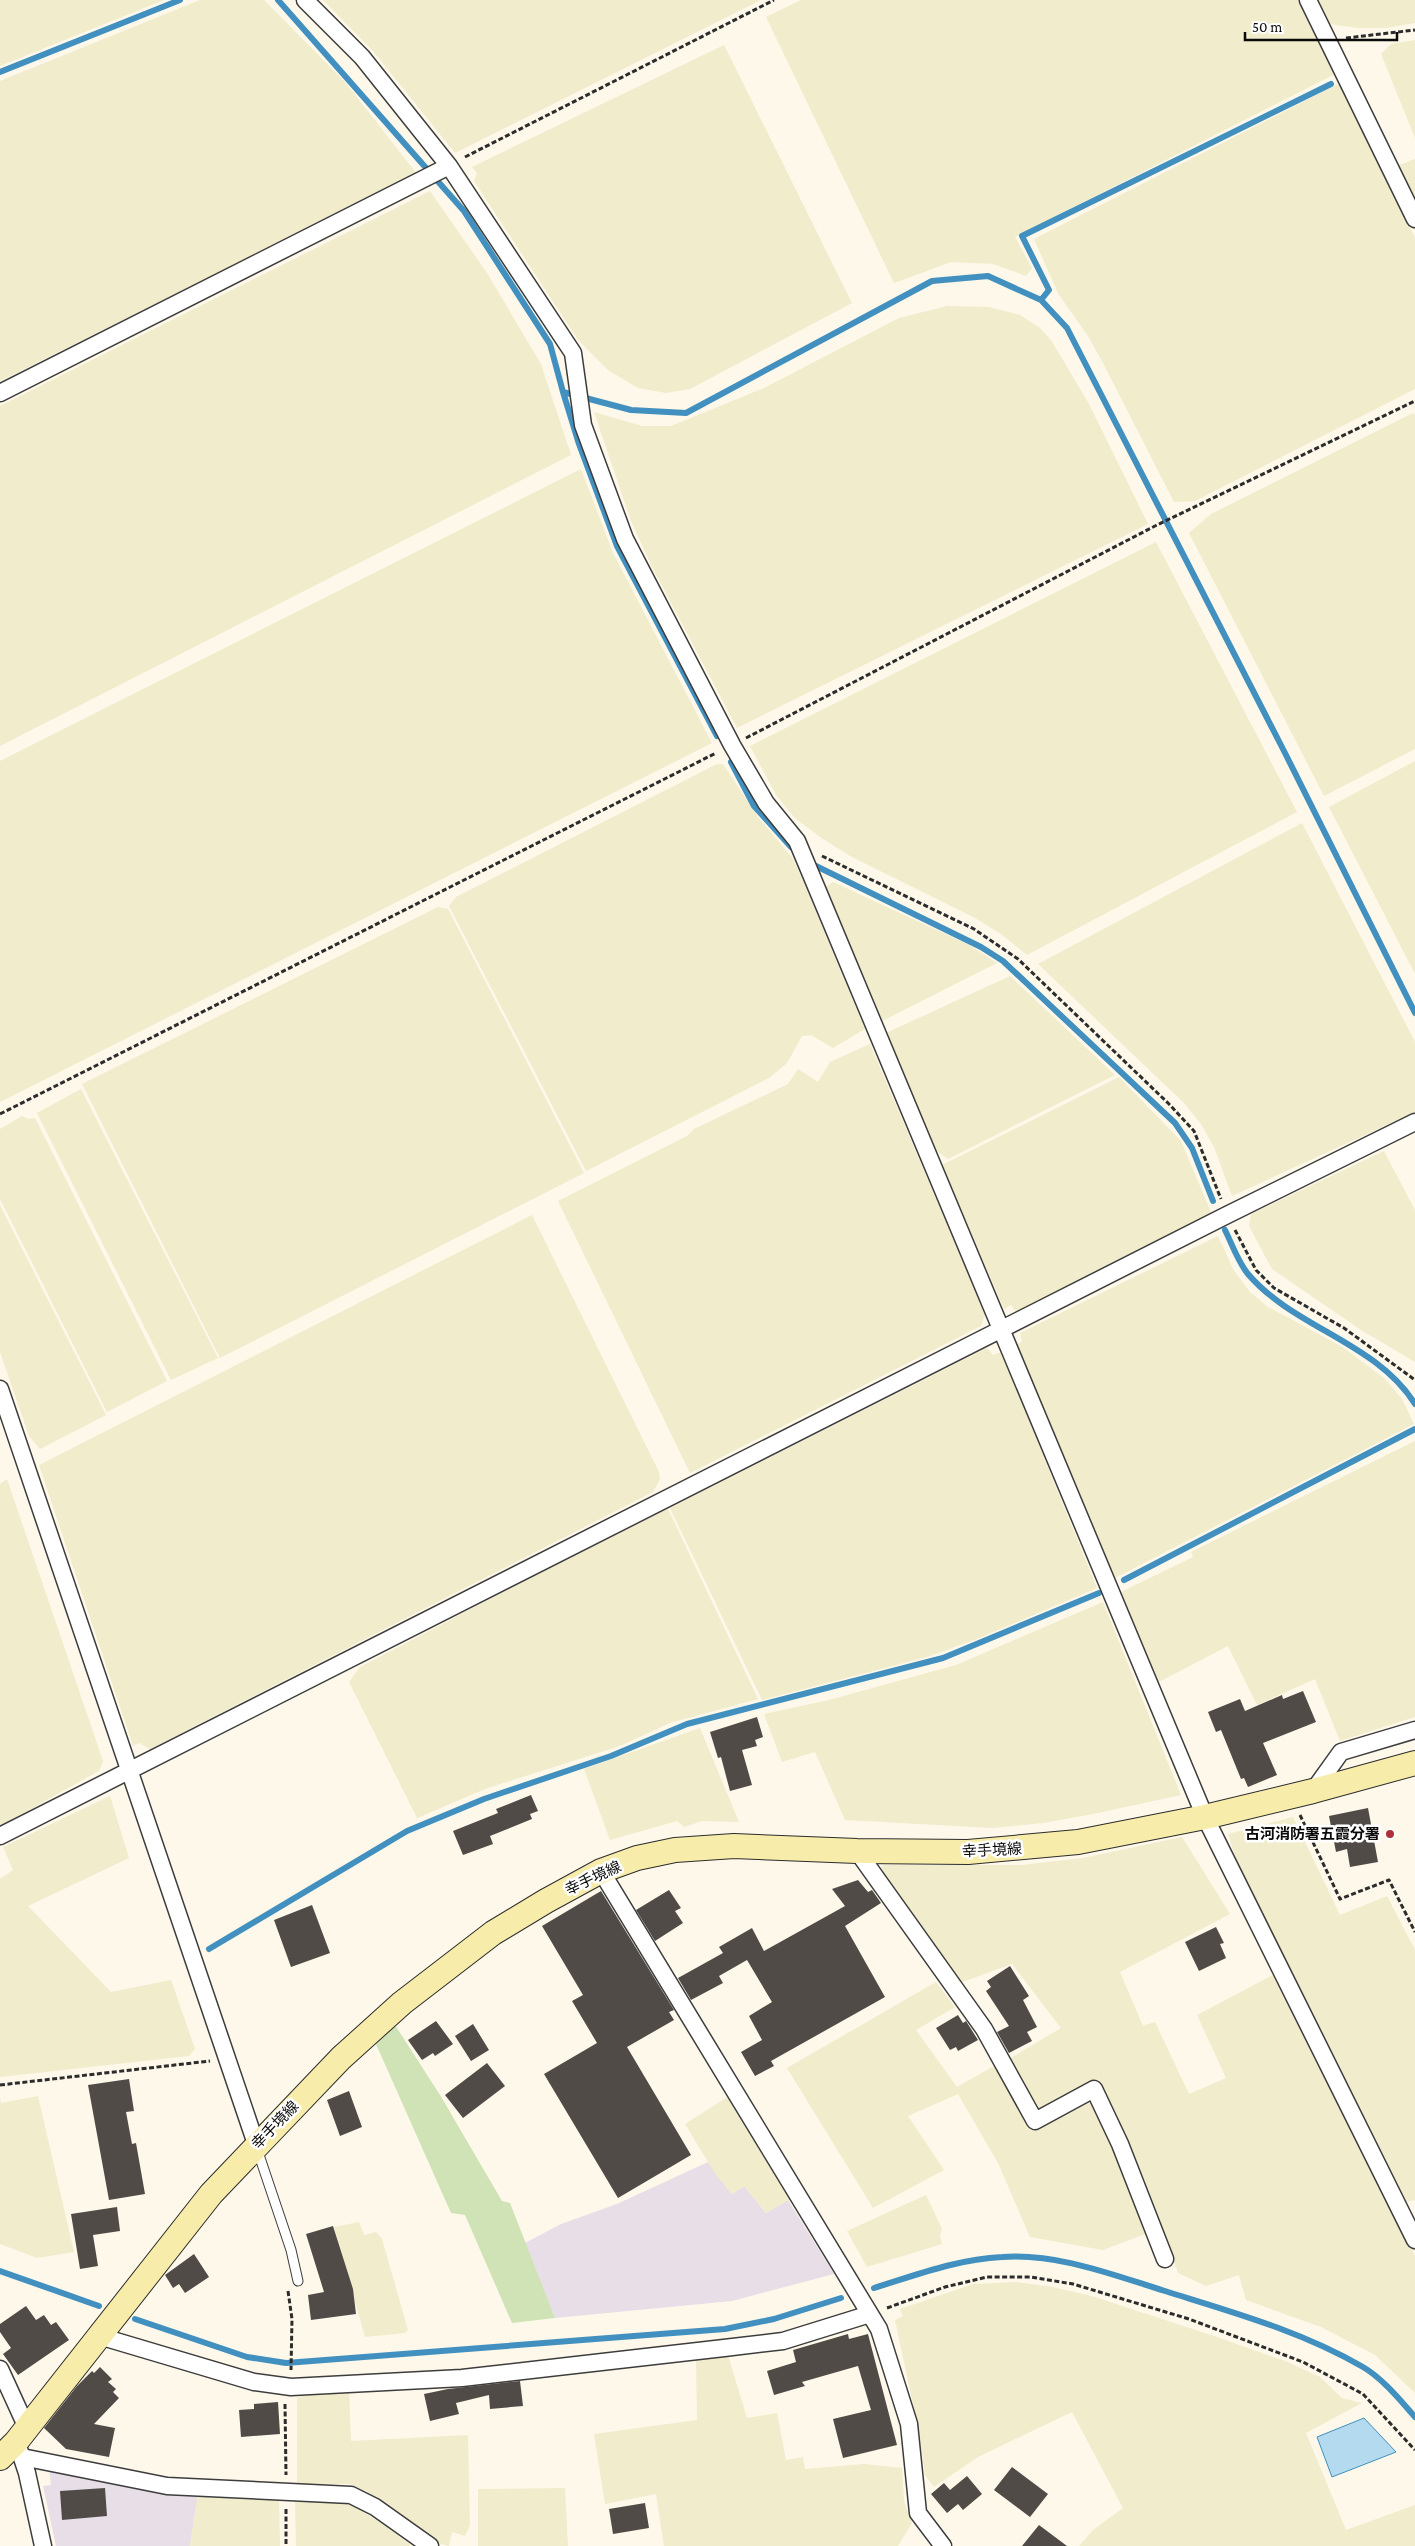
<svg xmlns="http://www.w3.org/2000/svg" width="1415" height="2546" font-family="'Crimson Pro','Noto Sans JP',serif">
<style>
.industrial{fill:#e7dee8}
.farmland{fill:#f0eccc}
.green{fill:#cfe3b7}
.water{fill:#b3daef;stroke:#4190bf}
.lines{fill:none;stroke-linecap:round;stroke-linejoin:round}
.stream{stroke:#4190bf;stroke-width:6}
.building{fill:#514b48}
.service-casing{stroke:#3d3d3d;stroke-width:11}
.minor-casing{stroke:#3d3d3d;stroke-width:19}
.secondary-casing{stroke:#2c2c2c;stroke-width:26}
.path{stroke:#2c2c2c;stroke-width:3;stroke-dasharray:5 2.5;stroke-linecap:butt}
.service{stroke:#fff;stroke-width:9}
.minor{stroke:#fff;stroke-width:16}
.secondary{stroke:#f7ecaa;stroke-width:24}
.poi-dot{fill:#ab313a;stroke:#fff;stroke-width:2}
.labels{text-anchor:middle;stroke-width:5;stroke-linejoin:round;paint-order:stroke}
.poi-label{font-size:15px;font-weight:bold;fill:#0a0a0a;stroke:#fff;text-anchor:end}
.street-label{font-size:15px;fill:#0a0a0a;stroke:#fff}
</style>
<rect width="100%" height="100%" fill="#fdf8e9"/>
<!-- industrial -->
<path class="industrial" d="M708,2162l24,32 12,-8 22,27 22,-13 46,74 -102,27 -177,17 -30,-75 36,-19 56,-20z
M49,2468l149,26 -8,52h-134l-13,-60 8,-1z"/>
<!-- farmland -->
<path class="farmland" d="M0,0h164l-164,66z
M200,0h64l81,82 72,92 -417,207v-300z
M323,0h438l-306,153 -82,-102z
M801,0h498l36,74 -320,163 17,31 -6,8 -33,-12 -42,-2 -57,21 -128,-266z
M1319,0h96v23l-29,5h-28l-28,-4z
M1415,40v98l-34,-84 10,-10z
M724,45l128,258 -162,86 -24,4 -28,-5 -30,-18 -30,-30 -104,-159 3,-8 -5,-6z
M1338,84l4,3 73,151v151l-220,112 -21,1 -71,-139 -15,-27 -29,-41 -25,-56z
M1415,159v39l-16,-33z
M430,191l57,82 54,91 30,91 -571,291v-340z
M947,306l42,1 31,8 20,13 11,12 38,64 59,120 -411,204 -85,-161 -21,-46 -37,-109 48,14h29l93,-38 135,-70z
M1413,413l2,2v334l-91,47 -135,-263 22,-19z
M581,469l32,84 99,190 -712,359v-341z
M1156,542l141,270 -270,143 -26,-21 -26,-16 -125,-62 -30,-19 -25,-19 -19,-23 -26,-49z
M1415,761v213l-86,-167z
M717,764h6l35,53 36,43 71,169 -32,19 -22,-13 -9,1 -15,27 -18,15 -183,93 -137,-265 7,-9z
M1302,823l113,219v70l-183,84 -18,-49 -13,-23 -16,-20 -147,-140z
M833,882l136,63 28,18 -119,60 -54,-135z
M438,907l10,2 136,264 -364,185 -138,-274z
M1010,976l105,99 -167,84 -12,-8 -50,-118z
M870,1044l115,270 -4,12 -291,147 -132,-272 129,-65 7,-7 94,-45 10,-15 20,13 12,-20z
M1119,1077l62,64 30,71 -14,11 -180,91 -6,-9 -7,4 -62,-144z
M81,1089l137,269 -47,22 -134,-267z
M22,1116l6,3 7,-1 132,263 -60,31 -107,-213v-70z
M1384,1151l31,59v152l-54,-32 -89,-61 -23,-43 2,-12z
M0,1205l106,210 -66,34 -11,-13 -29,-84z
M532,1215l127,257 1,7 -7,13 -503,257 -11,-6 -6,3 -94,-281z
M1218,1236l15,33 17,23 18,15 73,39 43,32 18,21 12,25 -301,155 -100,-233 9,-4 -2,-9z
M987,1348l6,7 8,-3 96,236 -120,51 -50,18 -165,43 -92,-192z
M1415,1441v276l-75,24 -25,-62 -58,26 -29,-59 -73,38 -36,-91 74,-36 -2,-5z
M7,1479l96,282 -4,10 -99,55v-342z
M668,1509l90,190 -88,24 -50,23 -135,43 -68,29 -68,-136 11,-15 224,-117z
M1103,1602l78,193 -88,19 -50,9 -51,5 -147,-8 -30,-68 -33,10 -18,-48 65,-14 127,-35z
M700,1728l39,94 -37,-1 -18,6 -7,-6 -67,19 -26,-71z
M110,1796l19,62 -101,48 83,86 60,-12 24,69 -6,7 -189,21v-198l13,-9 -10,-23z
M1293,1817l47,98 47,-19 28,54v250l-9,2 -168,-336 -10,-32z
M1182,1837l48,77 -110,58 23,54 12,-4 34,72 37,-16 -29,-63 76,-40 69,139 4,-2 69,144v137l-40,-38 -54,-28 -75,-27 -7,-25 -33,11 -28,-13 -35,-97 -44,-97 -56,30 -8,-2 -26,-48 52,-31 -49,-64 -55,20 -79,-112 6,-7h137l62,-7z
M936,1982l19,25 -39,23 41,57 42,-24 32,68 57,-28 7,2 53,128 -45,17 -73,-13 -32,-74 -40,-69 -50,22 36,54 -71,38 -86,-140z
M38,2096l36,156 -37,6 -37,-14v-146l1,5z
M729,2096l61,103 -24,14 -22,-27 -12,8 -16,-19 -31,-51z
M926,2195l16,34 -2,6 2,9 -75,23 -20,-36z
M359,2222l5,13 12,-3 6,7 26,91 -3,3 -40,4 -31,-110z
M1016,2282l37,5 42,10 125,41 65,23 35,16 22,21 20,5 -56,30 40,97 69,-25v41h-336l14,-16 30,-22 -51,-96 -94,45 -44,30 -9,-12 -5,-38 -25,-117 8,-4 -3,-7 73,-25z
M728,2355l19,63 30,-5 9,47 17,-3 2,12 59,-5 38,4 2,33 8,22 -14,23h-234l-8,-52 -51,10 -11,-70 103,-14 -1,-61z
M349,2390l2,51 117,-6 2,90 -5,11 -13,-4 -3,14 -11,-3 -12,-6 -60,-46 -16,-7h-53v-86l8,-4z
M565,2488l3,58h-90v-57z
M198,2494l81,6 1,46h-90z
M295,2500l52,2 34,21 31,23h-116z"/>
<!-- green -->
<path class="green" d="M395,2025l45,70 62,106 8,2 45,115 -43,5 -47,-108 -14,-2 -75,-169z"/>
<!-- water -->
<path class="water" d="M1364,2418l32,34 -64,25 -15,-40z"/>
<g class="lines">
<!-- stream -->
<path class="stream" d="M278,0l186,211 86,133 13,48 68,18 55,3 246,-132 56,-5 53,24 26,28 218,425 130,260
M0,72l180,-72
M1041,300l8,-10 -27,-54 309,-152
M563,392l16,52 38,102 100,190
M731,762l23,44 37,41
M816,866l165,81 22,14 172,162 17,25 21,53
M1225,1230c7,14 13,32 23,44 46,54 128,68 167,130
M1124,1580l291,-151
M209,1949l198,-118 77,-32 127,-43 76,-32 256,-66 156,-65
M0,2271l99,35
M874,2288c42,-13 84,-29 128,-31 56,-4 111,18 163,34 67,21 136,40 198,76 19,11 37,33 52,50
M135,2319l112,38 39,6 439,-34 49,-10 67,-21"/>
</g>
<!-- building -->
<path class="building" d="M1303,1691l13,31 -53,21 14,32 -29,12 -4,-9 -3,1 -20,-49 -5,2 -8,-20 32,-13 5,12 37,-16 1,4z
M757,1717l6,20 -8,3 2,6 -15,4 10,35 -22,6 -9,-34 -3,1 -8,-26z
M531,1795l7,16 -8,3 2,5 -42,17 3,8 -30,11 -10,-24 45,-18 -2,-4z
M1368,1808l10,54 -28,5 -3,-18 -11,3 -7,-36z
M858,1880l10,12 4,-2 9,13 -36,23 40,71 -114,64 3,5 -19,10 -14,-24 21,-12 -13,-24 23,-14 -25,-42 -28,16 4,7 -32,17 -13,-22 45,-25 -4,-6 33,-19 12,23 81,-45 -13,-17z
M669,1890l12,18 -6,3 8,12 -28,18 -19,-31z
M601,1891l73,119 -5,2 5,8 -47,27 64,108 -73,43 -74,-124 53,-31 -25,-42 11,-6 -41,-69z
M312,1905l18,48 -39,14 -17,-47z
M1216,1927l8,16 -4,1 6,14 -27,13 -14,-29z
M1010,1966l19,30 -6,4 14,27 -10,5 5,9 -23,12 -12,-21 12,-6 -23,-35 5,-4 -4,-6z
M958,2015l5,8 3,-2 12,19 -20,11 -2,-4 -6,3 -14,-22z
M436,2021l17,23 -18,12 -2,-3 -11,7 -14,-20z
M473,2024l16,26 -18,11 -16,-25z
M487,2063l18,23 -42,32 -18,-23z
M129,2079l5,32 -8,1 6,32 4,-1 9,51 -36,6 -21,-115z
M349,2091l13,36 -22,9 -13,-36z
M117,2207l3,24 -27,4 5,31 -18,3 -9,-55z
M333,2226l20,63 3,25 -45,6 -3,-25 16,-3 -18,-58z
M194,2254l15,23 -24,16 -6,-9 -6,4 -8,-13z
M26,2306l10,14 8,-5 7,10 5,-3 13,18 -51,35 -15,-21 8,-6 -11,-16v-8z
M848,2334l1,5 19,-5 29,111 -54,13 -10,-39 38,-9 -13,-44 -56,16 3,4 -31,9 -7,-24 29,-9 -3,-12z
M100,2367l12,12 -4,3 8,7 -3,3 6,6 -25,26 21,4 -6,29 -43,-8 -22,-21 33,-42 15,-15 2,2z
M520,2381l3,25 -33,3 -1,-14 -33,8 3,11 -29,7 -6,-27 24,-5z
M278,2402l2,32 -39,3 -2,-27 15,-1v-5z
M1012,2467l36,27 -18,23 -36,-27z
M967,2476l15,18 -19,16 -5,-6 -11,9 -16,-19 13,-11 6,7z
M105,2488l2,28 -45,4 -2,-29z
M645,2503l4,25 -36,6 -4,-25z
M1039,2525l28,21h-45z"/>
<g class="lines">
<defs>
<path id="service" d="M257,2149l34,101 7,31"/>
<path id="minor" d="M305,0l57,57 87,109 124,187 10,72 42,114 107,206 34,58 31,38 408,976 210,423
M1308,0l107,219
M0,393l449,-227
M0,1389l256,755
M1313,1791l28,-39 74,-22
M0,1836l1227,-621 188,-93
M857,1851l127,178 51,92 59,-32 26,55 45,115
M601,1871l278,458 30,95 9,89 25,33
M99,2336l155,46 37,5 171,-9 262,-30 59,-7 87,-27
M0,2369l27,59
M19,2449l8,24 16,73
M22,2457l145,29 184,9 24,12 55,39"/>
<path id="secondary" d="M0,2458l16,-16 195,-248 130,-136 61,-55 91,-70 53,-32 55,-30 36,-13 38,-8 59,-4 123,5 111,1 110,-10 127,-25 108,-26 102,-28"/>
</defs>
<!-- service casing -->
<use href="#service" class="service-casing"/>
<!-- minor casing -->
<use href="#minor" class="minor-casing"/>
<!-- secondary casing -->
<use href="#secondary" class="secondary-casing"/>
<!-- path -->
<path class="path" d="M1346,38l69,-8
M465,157l309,-157
M746,738l409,-212 260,-125
M822,856l152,73 44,30 151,145 25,27 27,68
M0,1114l716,-361
M1235,1230l21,40 18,18 70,40 71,52
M1300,1815l40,84 49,-19 26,52
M0,2085l210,-24
M288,2291l4,28 -1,51
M887,2308l58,-21 42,-10h44l42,7 116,35 114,43 60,32 52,56
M285,2404l1,71
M286,2509v37"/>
<!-- service -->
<use href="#service" class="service"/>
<!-- minor -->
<use href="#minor" class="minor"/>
<!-- secondary -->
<use href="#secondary" class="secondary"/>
</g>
<!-- markers -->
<circle class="poi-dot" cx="1390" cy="1834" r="5"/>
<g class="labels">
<!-- poi labels -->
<g class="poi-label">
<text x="1380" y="1839">古河消防署五霞分署</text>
</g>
<!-- street labels -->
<g class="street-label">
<text transform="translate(992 1850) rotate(-3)" y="5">幸手境線</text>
<text transform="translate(593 1878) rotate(-25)" y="5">幸手境線</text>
<text transform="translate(275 2125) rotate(-46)" y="5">幸手境線</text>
</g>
</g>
<!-- scale -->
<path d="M1245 32v8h152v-8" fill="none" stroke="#0a0a0a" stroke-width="2.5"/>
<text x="1252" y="32" font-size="15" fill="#0a0a0a" stroke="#ffffff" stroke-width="4" paint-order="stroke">50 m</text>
</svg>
